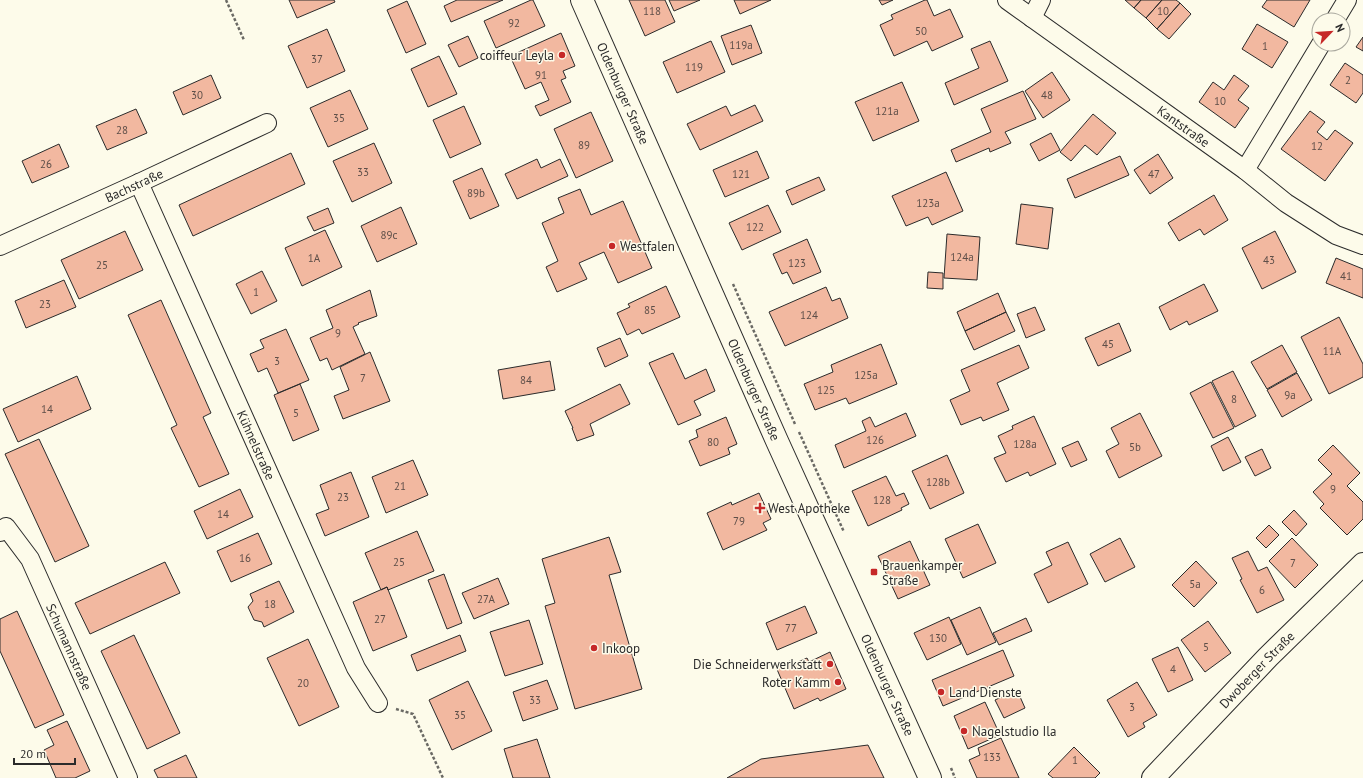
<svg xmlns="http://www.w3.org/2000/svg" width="1363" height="778" font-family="'PT Sans',sans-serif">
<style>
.building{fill:#f2b8a0;stroke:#2b2b2b}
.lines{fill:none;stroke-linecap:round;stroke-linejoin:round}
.street-casing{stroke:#2b2b2b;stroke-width:20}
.secondary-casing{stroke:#2b2b2b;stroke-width:24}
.path{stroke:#6a6964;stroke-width:2.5;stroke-dasharray:3 2;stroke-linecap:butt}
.street{stroke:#fdfbea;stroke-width:18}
.secondary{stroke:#fdfbea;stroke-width:22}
.poi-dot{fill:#c62828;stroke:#fdfbea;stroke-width:1.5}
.labels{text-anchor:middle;stroke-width:3;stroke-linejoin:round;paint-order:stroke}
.number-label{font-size:11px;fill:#5d4e48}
.poi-label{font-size:13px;fill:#2b2b2b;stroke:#fdfbea;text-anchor:start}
.street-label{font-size:13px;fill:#2b2b2b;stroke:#fdfbea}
</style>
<rect width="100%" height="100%" fill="#fdfbea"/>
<!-- building -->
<path class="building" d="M289,0h45l1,2 -38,16z
M457,0h46l-52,22 -7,-16z
M531,0h2l12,26 -49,22 -12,-27z
M629,0h36l10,22 -30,14z
M669,0h31l-26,11z
M734,0h37l-31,14z
M879,0h14l-11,5z
M925,0h2l7,16 16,-7 13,28 -31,14 -5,-10 -33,15 -14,-31 13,-6 -2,-4z
M1125,0h16l-7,8z
M1141,0h21l-16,18 -12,-10z
M1162,0h14l4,3 -23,26 -11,-11z
M1267,0h43l-16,27 -32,-20z
M407,1l19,43 -20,9 -19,-43z
M1180,3l11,11 -22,25 -12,-10z
M1257,24l31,18 -16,26 -30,-19z
M751,25l11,28 -30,12 -11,-29z
M327,29l18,42 -38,17 -19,-42z
M561,33l14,33 -12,5 3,7 -5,2 10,22 -31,14 -5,-10 14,-6 -8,-18 -16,7 -15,-33z
M468,36l10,22 -19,9 -11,-22z
M1363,37v14l-7,-4z
M711,41l14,31 -48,21 -14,-31z
M990,41l18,40 -54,24 -9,-22 34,-15 -8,-19z
M439,56l18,38 -29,13 -17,-38z
M1345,63l18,12v18l-7,10 -26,-18z
M1052,72l18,28 -27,18 -18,-27z
M211,75l10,23 -38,17 -10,-23z
M1234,75l15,11 -11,14 11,8 -14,20 -36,-26 14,-20 11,8z
M902,82l17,39 -46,20 -18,-39z
M350,90l18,39 -40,18 -18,-39z
M1023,91l13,28 -31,13 6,11 -21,9 -1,-4 -33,14 -5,-12 40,-18 -10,-23z
M755,105l8,16 -63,29 -13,-26 39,-18 5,10z
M464,106l17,38 -31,14 -17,-38z
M136,109l11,24 -40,17 -11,-24z
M1310,111l15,11 -8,10 10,8 8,-10 18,13 -28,38 -44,-32z
M591,112l22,49 -37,17 -22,-49z
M1093,114l23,19 -19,22 -12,-10 -14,16 -11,-9z
M1051,133l9,17 -21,11 -9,-17z
M374,143l18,40 -40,19 -19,-41z
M59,144l10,23 -37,16 -10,-22z
M757,151l12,27 -44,19 -12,-27z
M291,153l14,31 -112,52 -14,-31z
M1158,154l15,24 -23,16 -16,-24z
M1120,156l9,19 -54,23 -8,-19z
M537,159l4,9 19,-9 8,17 -51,23 -12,-25z
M482,168l17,38 -29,13 -17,-38z
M946,172l17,39 -31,14 -4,-8 -22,9 -14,-30z
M819,177l6,13 -33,15 -6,-14z
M580,189l11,26 32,-14 29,67 -34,15 -14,-31 -25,11 8,16 -30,13 -11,-25 12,-6 -16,-38 22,-10 -6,-15z
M1214,195l14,25 -24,15 -4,-6 -21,12 -11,-18z
M1021,204l32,4 -5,41 -32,-5z
M768,205l13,27 -39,18 -13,-27z
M401,207l16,37 -40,18 -16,-36z
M328,208l6,15 -20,8 -7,-14z
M325,230l17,37 -40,19 -17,-38z
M125,231l18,39 -64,29 -18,-39z
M1275,231l21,41 -34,17 -20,-41z
M947,234l33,3 -3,43 -33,-2z
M807,239l14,33 -28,12 -6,-12 -5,2 -9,-20z
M1336,258l27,11v29l-37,-15z
M262,271l15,30 -26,13 -15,-30z
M928,272l15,1v16l-16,-1z
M64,280l12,27 -50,21 -11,-27z
M1204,284l14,27 -29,14 -2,-4 -17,9 -11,-23z
M666,286l14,31 -38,17 -3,-5 -12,6 -10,-22 13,-6 -2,-3z
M826,287l6,14 8,-3 8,20 -63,28 -16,-34z
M370,290l7,26 -19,7 1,1 -6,3 12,27 -33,16 -5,-12 -7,3 -10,-23 23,-10 -7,-18z
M998,293l8,19 -41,19 -8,-19z
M161,300l50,113 -8,4 26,57 -30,13 -28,-59 6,-3 -49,-110z
M1035,307l10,23 -19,8 -9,-24z
M1006,312l9,19 -41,19 -9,-19z
M1339,317l24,47v13l-34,17 -28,-57z
M1119,323l12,28 -33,15 -13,-28z
M286,329l23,51 -31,13 -11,-25 -9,4 -8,-18 14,-6 -4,-8z
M620,338l8,18 -23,11 -8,-19z
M881,344l16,40 -48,20 -3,-6 -31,12 -11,-26 29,-12 -2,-7z
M1019,345l10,23 -32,15 12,27 -26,11 -2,-4 -20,8 -11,-25 20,-9 -9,-21z
M1282,345l15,27 -30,17 -16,-27z
M370,352l20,49 -47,18 -9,-23 15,-6 -9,-23z
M673,353l12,26 21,-10 9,22 -21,10 7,14 -23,10 -29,-62z
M550,361l5,29 -52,9 -5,-29z
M1233,371l23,45 -21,11 -23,-46z
M1297,373l15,27 -30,17 -15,-27z
M77,376l14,33 -73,33 -15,-33z
M1211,382l23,46 -21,10 -23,-45z
M300,384l19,46 -26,11 -19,-46z
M620,384l10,20 -40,20 4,11 -17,6 -5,-13h1l-8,-17z
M906,413l10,23 -72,32 -9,-23 31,-14 -4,-10 8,-4 5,10z
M1140,413l22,43 -43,22 -13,-27 13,-7 -8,-16z
M1034,416l22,48 -26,12 -2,-4 -22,10 -12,-24 12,-5 -8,-17 15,-7 -1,-3z
M726,417l11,27 -9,4 2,6 -30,12 -11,-25 9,-4 -2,-7z
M1228,437l13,25 -18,9 -12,-25z
M39,439l50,107 -34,16 -50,-108z
M1078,441l9,19 -16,7 -9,-19z
M1333,445l27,28 -13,13 16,16v17l-16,16 -27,-27 4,-4 -11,-12 19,-18 -14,-14z
M1262,449l9,19 -16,8 -10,-19z
M947,455l17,38 -34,16 -18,-38z
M413,460l15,35 -42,18 -14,-36z
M351,472l18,45 -44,19 -9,-22 13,-5 -9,-24z
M886,476l10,20 8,-3 5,11 -8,4 1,2 -34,16 -16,-35z
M240,489l13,28 -46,22 -13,-28z
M759,493l12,26 -8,4 4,7 -44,20 -16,-37 24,-11 1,3z
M1294,510l13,14 -11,12 -14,-14z
M978,524l18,39 -33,15 -18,-39z
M1269,525l10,10 -13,13 -10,-10z
M417,531l17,40 -46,19 -1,-3 -6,3 -16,-37z
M258,533l14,31 -41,18 -14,-31z
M609,537l12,35 -12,3 33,114 -67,20 -30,-103 10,-3 -13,-44z
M1120,538l15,29 -30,15 -15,-28z
M1292,538l26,27 -23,23 -26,-27z
M910,541l20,44 -32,14 -20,-43z
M1068,542l20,42 -40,19 -14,-29 18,-9 -6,-13z
M1248,551l10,20 9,-4 17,33 -27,13 -17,-33 2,-1 -10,-21z
M1196,561l21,22 -23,24 -22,-22z
M165,562l15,31 -90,41 -15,-31z
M444,574l18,49 -15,6 -19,-49z
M498,578l11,26 -35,15 -12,-26z
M279,581l15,31 -30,15 -2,-5 -8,-2 -6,-13 5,-6 -3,-7z
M387,587l20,50 -34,14 -20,-49z
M805,606l12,27 -40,17 -11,-27z
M980,607l16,35 -29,13 -16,-35z
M17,611l47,104 -29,13 -35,-77v-32z
M949,617l12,27 -34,16 -13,-27z
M1026,618l6,13 -33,14 -6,-12z
M529,620l14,44 -38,12 -15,-44z
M1208,621l23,32 -26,19 -24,-32z
M134,635l46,98 -33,16 -46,-98z
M460,635l6,16 -49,20 -6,-16z
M308,639l31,68 -40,19 -32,-68z
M1178,647l15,33 -25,12 -16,-33z
M1003,650l11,26 -71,30 -11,-26z
M830,652l16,37 -26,12 -2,-3 -24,11 -18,-42 14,-6 1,4 16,-7 2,4z
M547,680l11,29 -35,12 -10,-29z
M468,681l24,50 -40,19 -23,-50z
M1137,682l20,33 -14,8 2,4 -17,10 -21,-37z
M1017,690l8,18 -21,10 -9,-18z
M985,702l15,33 -32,14 -14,-33z
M67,721l23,50 -15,7h-19l-12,-28 10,-5 -7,-15z
M1001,738l18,40h-42l-8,-18 11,-5 -2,-7z
M537,739l13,39h-37l-9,-29z
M868,745l16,33h-157l34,-19z
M1074,747l26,26 -5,5h-42l-5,-4z
M186,755l11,23h-39l-4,-8z"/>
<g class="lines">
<defs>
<g id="street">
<path id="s1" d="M1007,0l238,170 41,33 50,32 27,10"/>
<path d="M1032,18l9,-18"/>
<path d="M1335,20l12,-20"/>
<path d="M1245,170l76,-126"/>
<path id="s2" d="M139,183l217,485 22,35"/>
<path id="s3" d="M0,246l139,-63 128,-60"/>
<path id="s4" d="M0,532l6,-5 24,32 98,219"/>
</g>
<g id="secondary">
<path id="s5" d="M582,0l195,441 153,337"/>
<path id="s6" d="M1153,778l115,-121 95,-93"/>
</g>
</defs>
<!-- street casing -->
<use href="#street" class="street-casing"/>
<!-- secondary casing -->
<use href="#secondary" class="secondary-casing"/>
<!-- path -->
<path class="path" d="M226,0l18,40
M733,284l62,140
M799,432l45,100
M396,709l17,5 30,64
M951,768l4,10"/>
<!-- street -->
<use href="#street" class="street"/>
<!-- secondary -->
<use href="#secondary" class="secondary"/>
</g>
<!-- markers -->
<g class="poi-dot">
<circle cx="562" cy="55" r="4"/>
<circle cx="612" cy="246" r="4"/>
<path d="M758 502h4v4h4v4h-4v4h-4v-4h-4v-4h4z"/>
<rect x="870" y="568" width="8" height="8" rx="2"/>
<circle cx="594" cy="648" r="4"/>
<circle cx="830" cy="664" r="4"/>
<circle cx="838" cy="682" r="4"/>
<circle cx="941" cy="692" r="4"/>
<circle cx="964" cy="731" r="4"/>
</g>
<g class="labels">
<!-- number labels -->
<g class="number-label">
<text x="652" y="15">118</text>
<text x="1163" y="15">10</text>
<text x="514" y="27">92</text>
<text x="921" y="35">50</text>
<text x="741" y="49">119a</text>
<text x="1265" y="50">1</text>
<text x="317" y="63">37</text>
<text x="694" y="71">119</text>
<text x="541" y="79">91</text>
<text x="1348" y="84">2</text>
<text x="197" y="99">30</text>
<text x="1047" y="99">48</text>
<text x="1220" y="105">10</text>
<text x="887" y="115">121a</text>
<text x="339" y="122">35</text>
<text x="122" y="134">28</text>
<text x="584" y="149">89</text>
<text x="1317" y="150">12</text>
<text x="46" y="168">26</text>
<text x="363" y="176">33</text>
<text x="741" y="178">121</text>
<text x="1154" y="178">47</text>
<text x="476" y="197">89b</text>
<text x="928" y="207">123a</text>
<text x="755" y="231">122</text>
<text x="389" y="239">89c</text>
<text x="962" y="261">124a</text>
<text x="314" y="262">1A</text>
<text x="1269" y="264">43</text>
<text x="797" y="267">123</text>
<text x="102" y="269">25</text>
<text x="1346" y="280">41</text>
<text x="256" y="296">1</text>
<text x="45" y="308">23</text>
<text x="650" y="314">85</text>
<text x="809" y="319">124</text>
<text x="338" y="337">9</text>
<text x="1108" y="348">45</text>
<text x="1332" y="355">11A</text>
<text x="277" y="365">3</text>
<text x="866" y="379">125a</text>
<text x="363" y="382">7</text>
<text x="526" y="384">84</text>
<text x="826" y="394">125</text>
<text x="1290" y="399">9a</text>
<text x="1234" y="403">8</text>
<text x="47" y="413">14</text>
<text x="296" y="417">5</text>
<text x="875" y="444">126</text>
<text x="713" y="446">80</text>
<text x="1025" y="448">128a</text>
<text x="1135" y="451">5b</text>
<text x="938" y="486">128b</text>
<text x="400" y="490">21</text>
<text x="1333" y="493">9</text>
<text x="343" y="501">23</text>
<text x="882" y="504">128</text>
<text x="223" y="518">14</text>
<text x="739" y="525">79</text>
<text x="245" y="562">16</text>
<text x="399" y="566">25</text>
<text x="1293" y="567">7</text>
<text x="1195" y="588">5a</text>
<text x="1262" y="594">6</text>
<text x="486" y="603">27A</text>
<text x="270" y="608">18</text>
<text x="380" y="623">27</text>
<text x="791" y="632">77</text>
<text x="938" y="642">130</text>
<text x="1206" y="651">5</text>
<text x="1173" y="673">4</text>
<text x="303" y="687">20</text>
<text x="535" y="704">33</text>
<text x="1132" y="711">3</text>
<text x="460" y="719">35</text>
<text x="992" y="761">133</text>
<text x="1075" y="764">1</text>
</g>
<!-- poi labels -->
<g class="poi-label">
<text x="554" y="60" text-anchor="end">coiffeur Leyla</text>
<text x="620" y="251">Westfalen</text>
<text x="768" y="513">West Apotheke</text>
<text x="882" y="570">Brauenkamper<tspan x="882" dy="15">Straße</tspan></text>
<text x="602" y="653">Inkoop</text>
<text x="822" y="669" text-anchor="end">Die Schneiderwerkstatt</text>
<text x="830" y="687" text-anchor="end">Roter Kamm</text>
<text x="949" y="697">Land Dienste</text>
<text x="972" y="736">Nagelstudio Ila</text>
</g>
<!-- street labels -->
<g class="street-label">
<text dy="5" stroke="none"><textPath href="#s5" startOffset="102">Oldenburger Straße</textPath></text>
<text dy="5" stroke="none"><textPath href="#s1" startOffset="217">Kantstraße</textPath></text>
<text dy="5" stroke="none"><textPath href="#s3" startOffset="147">Bachstraße</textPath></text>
<text dy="5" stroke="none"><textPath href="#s5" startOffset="426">Oldenburger Straße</textPath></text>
<text dy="5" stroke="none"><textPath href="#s2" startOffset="287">Kühnelstraße</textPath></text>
<text dy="5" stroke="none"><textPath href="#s4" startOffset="144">Schumannstraße</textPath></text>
<text dy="5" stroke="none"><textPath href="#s6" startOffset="150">Dwoberger Straße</textPath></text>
<text dy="5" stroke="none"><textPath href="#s5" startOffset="750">Oldenburger Straße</textPath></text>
</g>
</g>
<!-- north arrow -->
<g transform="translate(1331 32) rotate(65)"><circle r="19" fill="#fdfbea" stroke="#a9a89e"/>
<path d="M0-3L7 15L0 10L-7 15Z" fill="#c62828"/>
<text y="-6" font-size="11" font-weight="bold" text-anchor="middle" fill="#2b2b2b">N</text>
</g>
<!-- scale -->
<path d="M14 758v6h61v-6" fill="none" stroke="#2b2b2b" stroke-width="2"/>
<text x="20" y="758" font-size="12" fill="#2b2b2b" stroke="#fdfbea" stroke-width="3" paint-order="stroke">20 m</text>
</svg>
